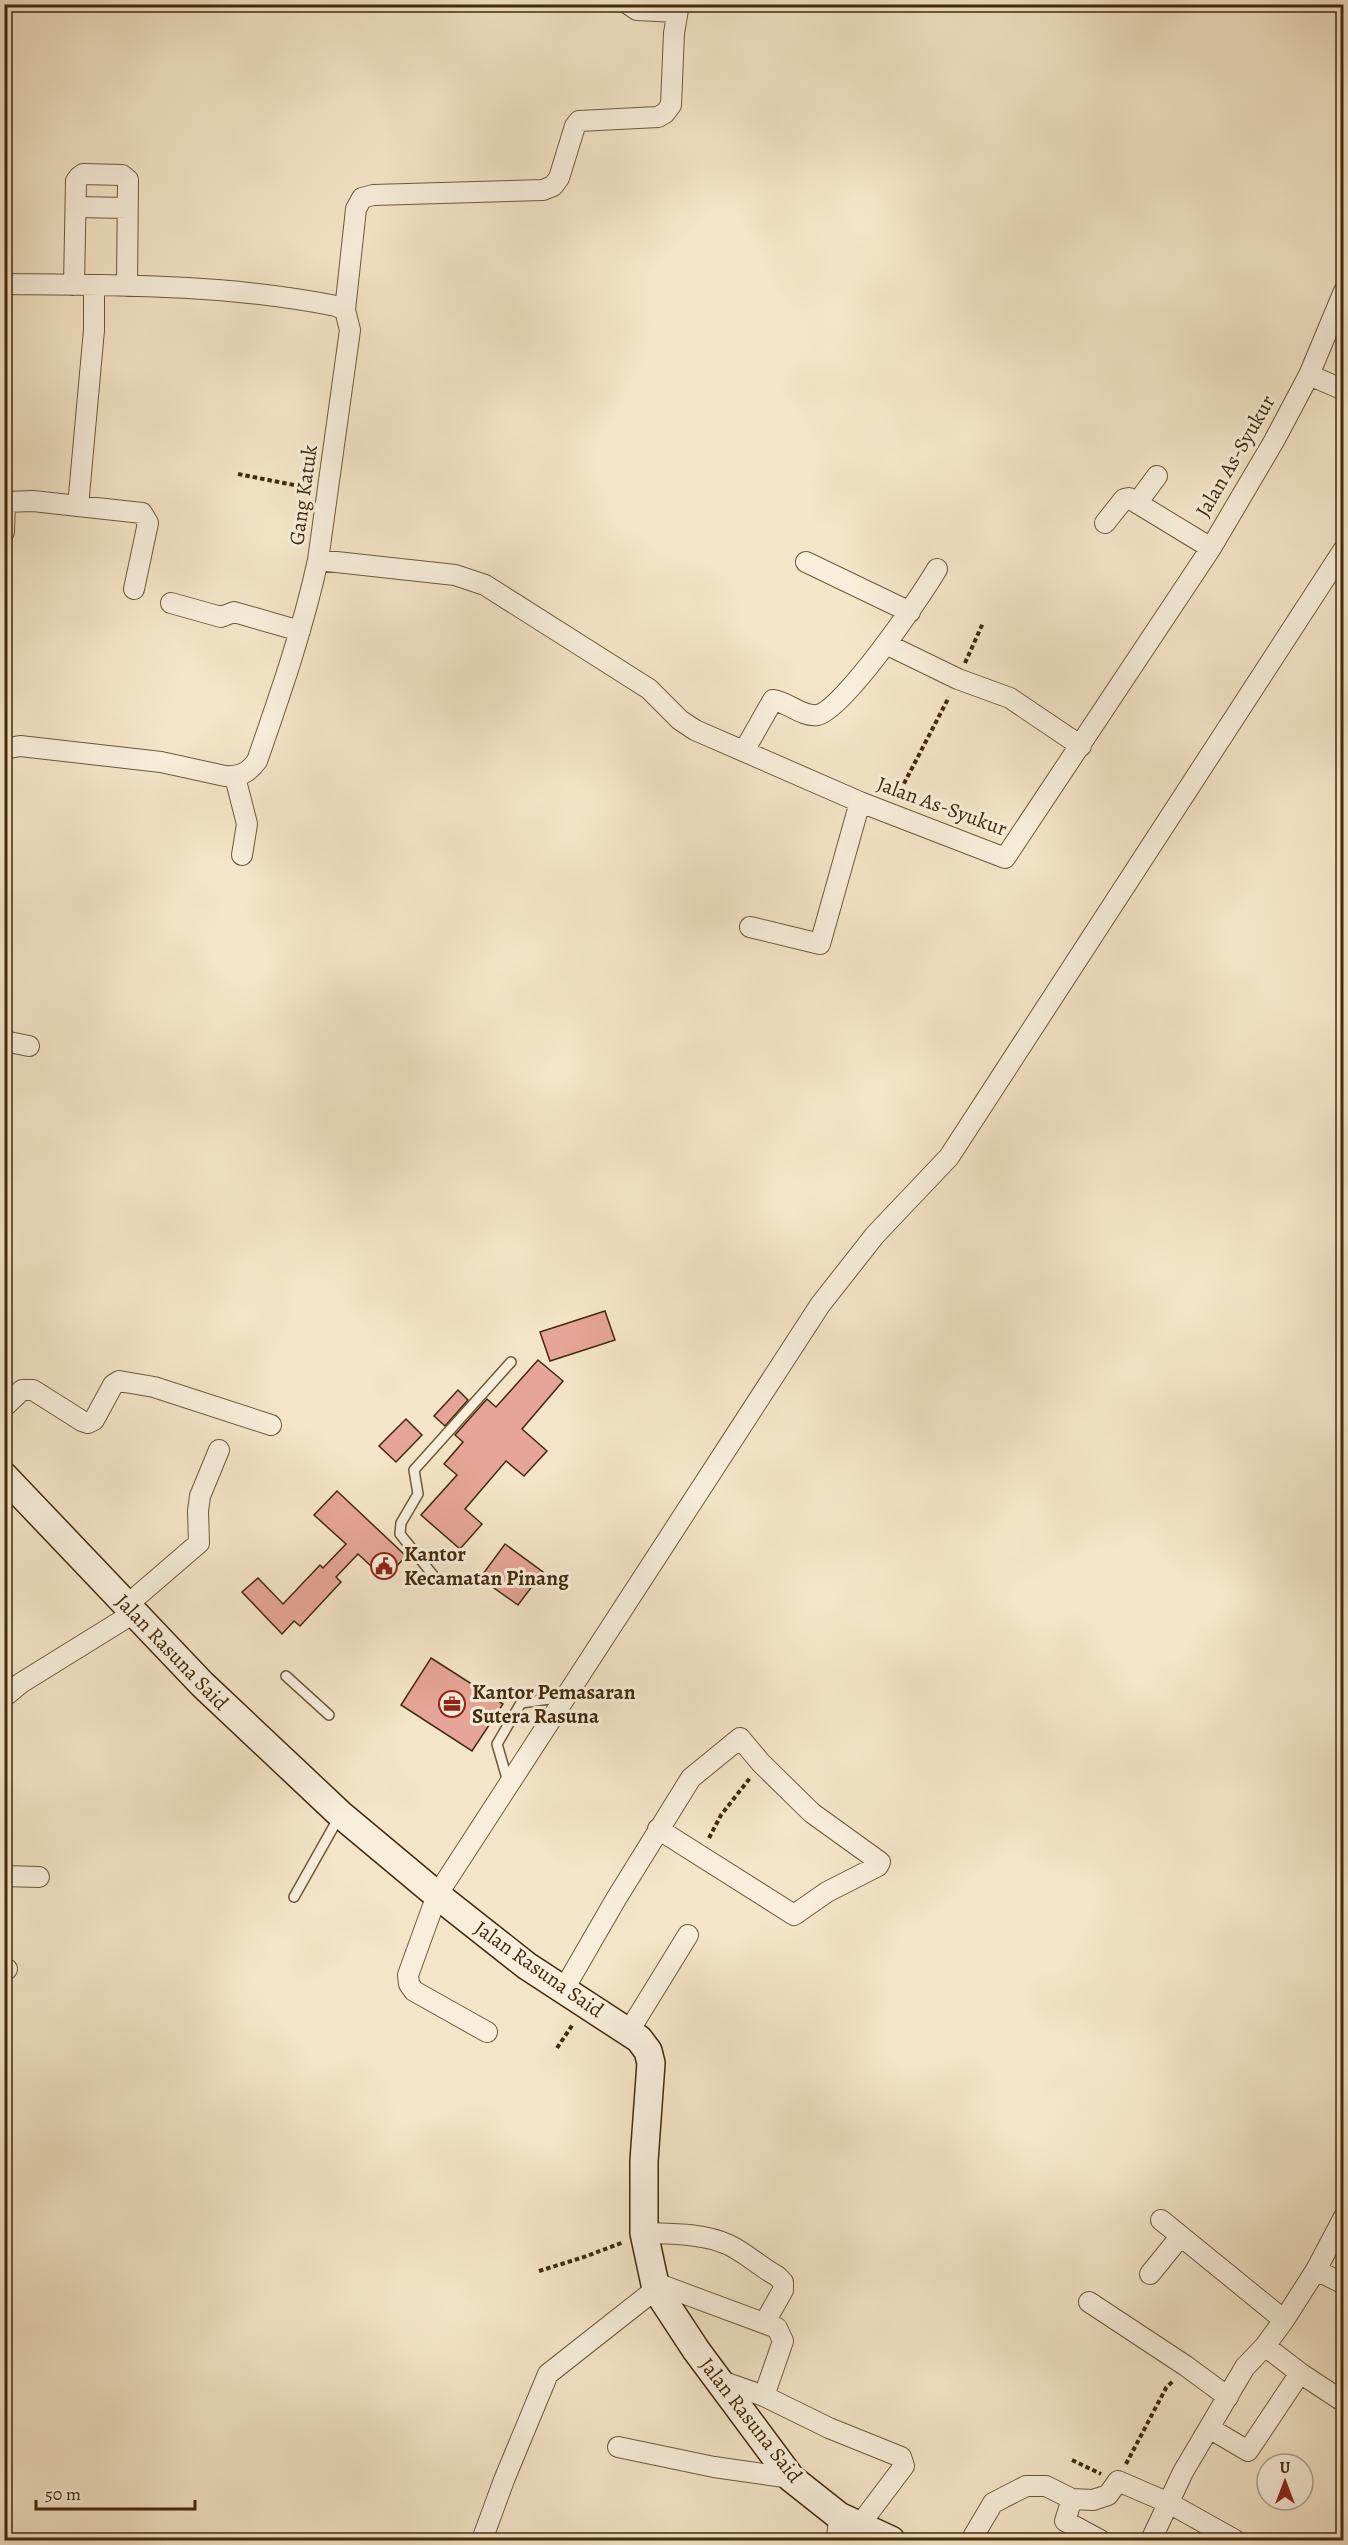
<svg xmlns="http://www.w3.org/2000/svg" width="1348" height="2545" font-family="Alegreya,serif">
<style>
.building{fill:#e6a598;stroke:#422a0b;stroke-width:1.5}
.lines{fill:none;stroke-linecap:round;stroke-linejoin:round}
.lane-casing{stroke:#6e593a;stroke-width:12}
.street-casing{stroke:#6e593a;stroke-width:22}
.secondary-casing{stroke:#422a0b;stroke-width:30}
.path{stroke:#422a0b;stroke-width:4;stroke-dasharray:4.5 3;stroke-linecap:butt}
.lane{stroke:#f8eedb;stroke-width:9}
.street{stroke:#f8eedb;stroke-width:20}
.secondary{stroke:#f8eedb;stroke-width:27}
.labels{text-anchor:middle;stroke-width:6;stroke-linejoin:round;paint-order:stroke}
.street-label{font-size:21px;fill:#422a0b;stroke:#f8eedb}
.poi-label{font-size:21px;font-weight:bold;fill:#422a0b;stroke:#f8eedb;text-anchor:start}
</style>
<rect width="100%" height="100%" fill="#f4e5c8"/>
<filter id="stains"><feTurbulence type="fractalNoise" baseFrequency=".00333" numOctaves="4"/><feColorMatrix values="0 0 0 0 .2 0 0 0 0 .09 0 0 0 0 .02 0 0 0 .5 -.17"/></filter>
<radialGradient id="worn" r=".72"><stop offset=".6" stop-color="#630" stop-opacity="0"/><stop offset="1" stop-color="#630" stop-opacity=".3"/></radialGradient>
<!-- building -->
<path class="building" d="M605,1311l10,29 -65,21 -10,-29z
M538,1360l25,21 -41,48 25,22 -23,25 -18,-15 -41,48 17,15 -22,25 -39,-34 36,-40 -13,-11 19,-22 -8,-7 32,-36 9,8z
M458,1390l10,10 -23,26 -11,-10z
M406,1419l16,16 -26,27 -17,-16z
M337,1491l69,65 -21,23 -27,-25 -22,23 5,5 -41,44 -6,-5 -12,13 -40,-42 16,-14 25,26 37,-39 3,3 23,-24 -32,-29z
M505,1544l38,28 -25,33 -38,-27z
M431,1658l72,46 -31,47 -71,-46z"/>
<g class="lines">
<defs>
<path id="lane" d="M437,1580l-37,-46 1,-11 17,-29 -4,-24 97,-108
M286,1676l43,39
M508,1782l-11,-38 24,-41 43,-6
M294,1897l45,-80"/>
<path id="street" d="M628,4l9,6 40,2
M76,207l51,1
M4,284c111,1 223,0 332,22l9,4 5,20 -32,230c-15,69 -38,135 -61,201 -9,12 -17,16 -32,15l-64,-14 -141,-16 -16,3
M74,285l2,-104 3,-4 4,-3 39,1 6,5 -1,106
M345,310l11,-101 6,-11 11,-3 170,-5 10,-4 6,-8 16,-52 4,-5 79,-4 7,-4 6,-8 3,-72 5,-29
M1309,375l35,15
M1157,476l-20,27 74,45
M78,506l64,7 6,10 -14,66
M1105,523l19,-24 5,-1 8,5
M4,532l1,-30 28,-1 45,5 16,-176v-45
M318,560l137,15 30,10 164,104 31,31 15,10 165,72 145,56 206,-310 63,-107 35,-66 35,-84
M806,562l104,50
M171,603l50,14 13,-5 66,19
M886,644l72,35 52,19 71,48
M744,751l29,-51c15,2 29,17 44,15 25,-3 105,-120 120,-146
M235,777l12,47 -5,31
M750,927l70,17 40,-142
M4,1041l25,5
M4,1407l18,-17h11l49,31 6,2 6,-3 19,-35 6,-4 35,6 117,38
M127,1605l72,-62 -1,-32 2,-15 19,-46
M4,1697l17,-14 113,-70
M4,1876l35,1
M4,1970l3,-1
M564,1989l52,-90 75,-121 49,-40 21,25 51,50 68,49 -2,4 -51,26 -33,23 -136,-86
M629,2031l59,-96
M487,2032l-73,-41 -5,-7 -1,-9 29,-80 383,-590 55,-70 74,-78 395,-608
M1161,2220l123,100
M644,2233c28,1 59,0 85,12 17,8 31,22 48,31l6,6v8l-18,32
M1316,2270l28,14
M1150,2274l30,-37
M653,2282l124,46 6,13 -19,55
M1089,2302l97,64 42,31
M1265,2346l35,27 44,29
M721,2381l43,15 65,32 72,29 3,9 -46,61
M1209,2428l39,23 52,-78
M618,2447l96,20 77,11
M1072,2499l-7,22 35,19
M482,2540l22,-60 44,-106 108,-85
M837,2540l2,-24
M971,2540l22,-37 33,-17h20l26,13 21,1 15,-5 10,-14 51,22 66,37
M1151,2540l32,-68 62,-105 20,-21 19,-26 32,-50 28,-53"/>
<path id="secondary" d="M4,1476l198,208 138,130 97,81 90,71 112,73 9,12 3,12 -7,98v72l12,56 40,61 95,128 48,38 52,24"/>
</defs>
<!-- lane casing -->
<use href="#lane" class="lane-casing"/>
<!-- street casing -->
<use href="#street" class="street-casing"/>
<!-- secondary casing -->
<use href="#secondary" class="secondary-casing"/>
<!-- path -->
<path class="path" d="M238,474l71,14
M965,663l18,-40
M897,797l52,-100
M709,1838l12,-23 29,-37
M557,2048l16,-24
M539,2271l45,-14 40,-15
M1072,2460l29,14
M1126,2464l40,-76 8,-8"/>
<!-- lane -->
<use href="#lane" class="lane"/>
<!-- street -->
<use href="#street" class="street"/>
<!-- secondary -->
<use href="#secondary" class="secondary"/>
</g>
<!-- icons -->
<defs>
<symbol id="civic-ring" viewBox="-11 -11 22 22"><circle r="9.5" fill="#f8eedb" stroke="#8f2418" stroke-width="1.5"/><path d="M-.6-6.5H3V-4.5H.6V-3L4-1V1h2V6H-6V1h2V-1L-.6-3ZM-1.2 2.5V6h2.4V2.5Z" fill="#8f2418"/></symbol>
<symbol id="office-ring" viewBox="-11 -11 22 22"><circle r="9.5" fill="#f8eedb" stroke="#8f2418" stroke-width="1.5"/><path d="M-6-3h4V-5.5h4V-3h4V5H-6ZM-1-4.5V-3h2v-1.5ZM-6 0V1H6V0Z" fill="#8f2418"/></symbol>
</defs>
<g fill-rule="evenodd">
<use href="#civic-ring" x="369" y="1551" width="30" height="30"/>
<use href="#office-ring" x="437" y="1689" width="30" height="30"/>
</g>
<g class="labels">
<!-- street labels -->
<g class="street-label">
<text transform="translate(1235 456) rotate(-60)" y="7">Jalan As-Syukur</text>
<text transform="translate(303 495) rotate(-82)" y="7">Gang Katuk</text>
<text transform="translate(942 806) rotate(20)" y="7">Jalan As-Syukur</text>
<text transform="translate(172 1652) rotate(46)" y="7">Jalan Rasuna Said</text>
<text transform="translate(539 1969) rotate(35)" y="7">Jalan Rasuna Said</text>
<text transform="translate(751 2420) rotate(52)" y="7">Jalan Rasuna Said</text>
</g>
<!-- poi labels -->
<g class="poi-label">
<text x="404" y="1561">Kantor<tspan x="404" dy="24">Kecamatan Pinang</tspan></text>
<text x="472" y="1699">Kantor Pemasaran<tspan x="472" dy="24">Sutera Rasuna</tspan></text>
</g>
</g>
<!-- margin -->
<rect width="1348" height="2545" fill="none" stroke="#f4e5c8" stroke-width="24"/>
<rect x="6" y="6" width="1336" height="2533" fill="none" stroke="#422a0b" stroke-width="3"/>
<rect x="12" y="12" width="1324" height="2521" fill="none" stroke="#422a0b" stroke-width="1.5"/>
<!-- north arrow -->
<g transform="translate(1285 2482)"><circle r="28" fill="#f8eedb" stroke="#afa088" stroke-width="1.5"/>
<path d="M0-4.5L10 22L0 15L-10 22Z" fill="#8f2418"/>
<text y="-9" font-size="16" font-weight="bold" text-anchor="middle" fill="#422a0b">U</text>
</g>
<!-- scale -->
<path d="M36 2500v9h159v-9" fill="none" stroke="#422a0b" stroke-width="3"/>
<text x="45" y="2500" font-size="18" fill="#422a0b" stroke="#f8eedb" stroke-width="4.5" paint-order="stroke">50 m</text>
<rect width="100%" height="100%" filter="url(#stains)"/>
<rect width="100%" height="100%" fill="url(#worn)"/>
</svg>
